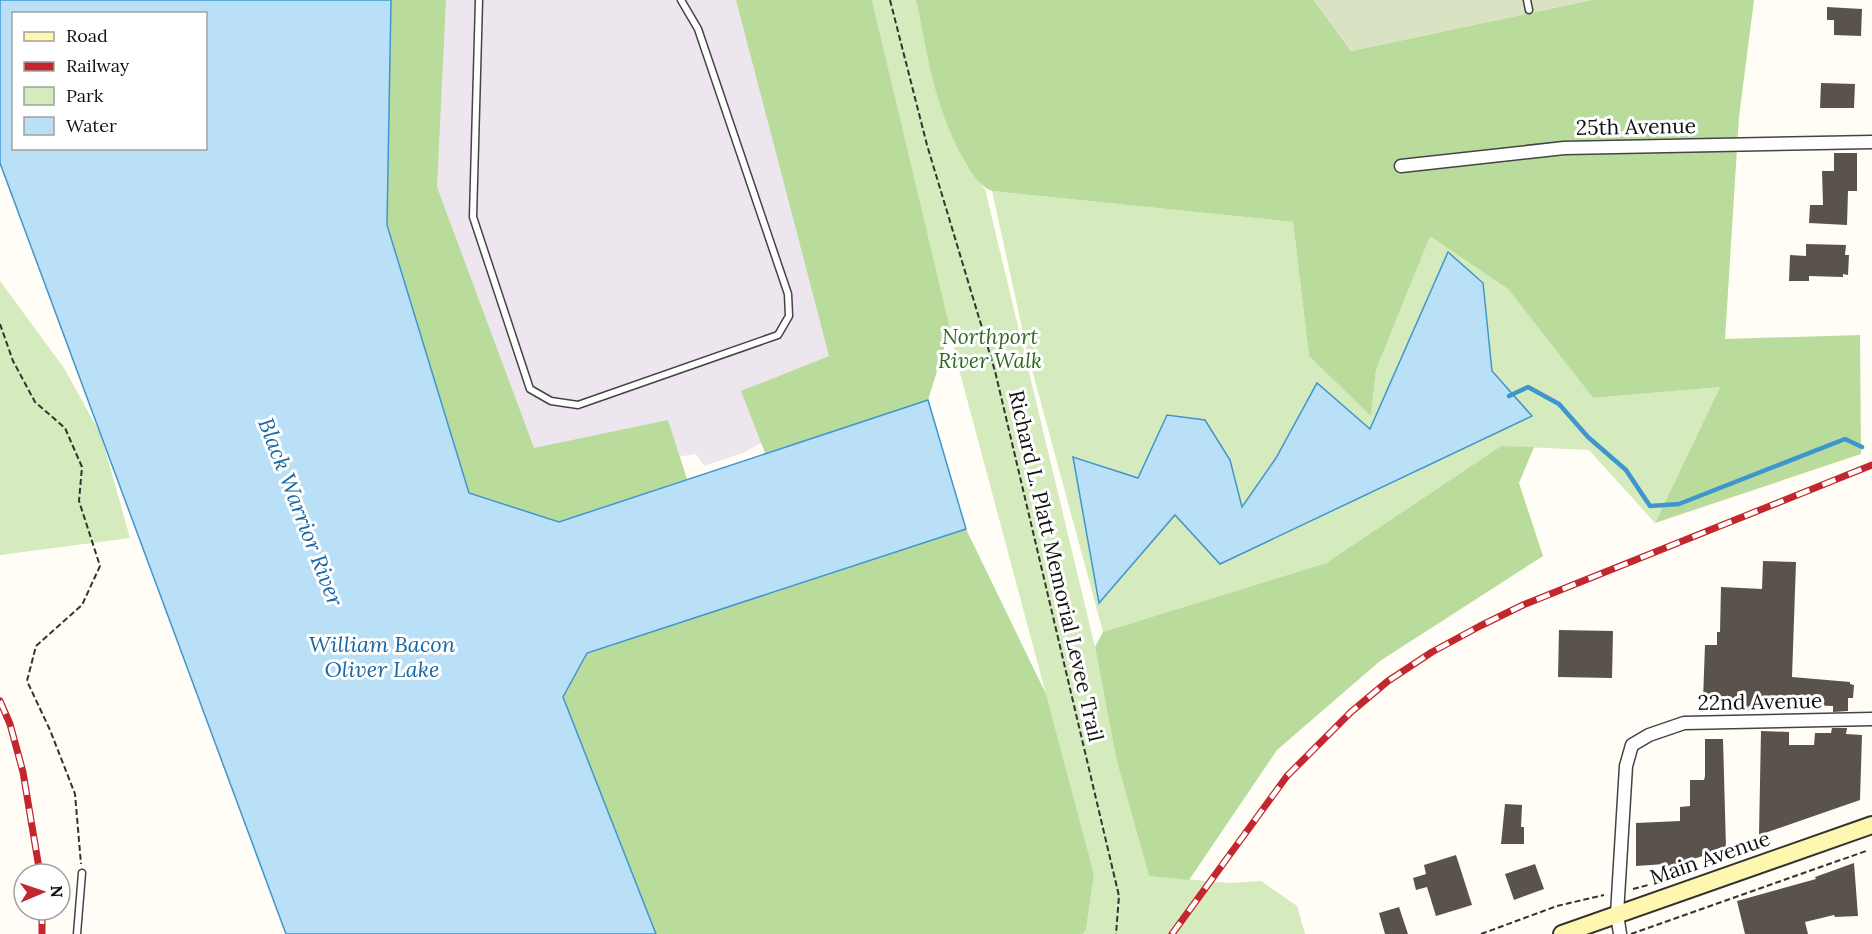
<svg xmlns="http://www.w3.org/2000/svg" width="1872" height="934" font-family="Lora,serif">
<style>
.industrial{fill:#eee6ef}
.green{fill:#d5ebbd}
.forest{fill:#b9dc9c}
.cemetery{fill:#d9e3c4}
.water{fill:#b9e0f7;stroke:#3f96cf;stroke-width:1.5;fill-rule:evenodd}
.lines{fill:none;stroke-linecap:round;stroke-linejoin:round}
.stream{stroke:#3f96cf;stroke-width:4.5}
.building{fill:#5a524d}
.lane-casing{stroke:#444;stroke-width:9}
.street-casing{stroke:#444;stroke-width:15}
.secondary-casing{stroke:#333;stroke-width:20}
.path{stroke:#333;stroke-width:2;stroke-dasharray:6 3;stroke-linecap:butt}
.lane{stroke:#fff;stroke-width:6}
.street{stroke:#fff;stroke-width:12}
.secondary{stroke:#fff6b0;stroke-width:16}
.rail-casing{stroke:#c4262e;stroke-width:7}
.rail{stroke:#fff;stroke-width:4.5;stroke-dasharray:14;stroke-linecap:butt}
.labels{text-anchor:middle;stroke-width:6;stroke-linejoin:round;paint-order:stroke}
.street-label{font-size:21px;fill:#111;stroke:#fff}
.park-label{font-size:21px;font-style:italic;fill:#2f6b1f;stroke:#fff}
.water-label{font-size:22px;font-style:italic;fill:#1768a6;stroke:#fff}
</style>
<rect width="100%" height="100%" fill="#fffdf5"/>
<!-- industrial -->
<path class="industrial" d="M404,0h386l101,383 -86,36 -62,34 -39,13 -8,-12 -20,3 -193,21z"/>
<!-- green -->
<path class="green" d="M872,0h44l23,100 25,61 21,28 110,458 21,111 33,118 81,7 31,-2 36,25 8,28h-223l4,-4 8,-56 -134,-501z
M992,191l301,31 16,134 62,59 5,-45 54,-135 78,54 85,109 127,-11 -65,136 -66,-73 -88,-4 -175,117 -223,69 -75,-277z
M0,281l64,87 37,67 29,103 -130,17z"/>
<!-- forest -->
<path class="forest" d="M391,0h55l-9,187 97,261 134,-28 19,59 -128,43 -90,-29 -82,-268z
M736,0h136l78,329 -22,71 -163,53 -24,-62 88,-35z
M916,0h398l37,51 240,-51h163l-15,117 -14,222 135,-4 1,119 -206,69 65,-136 -127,11 -85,-109 -78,-53 -54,134 -5,46 -62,-60 -16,-134 -301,-31c-23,-8 -46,-67 -53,-90 -11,-33 -15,-68 -23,-101z
M1501,446l33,1 -15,36 24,73 -163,105 -103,89 -88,130 -40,-4 -33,-118 -21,-111 8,-15 223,-69z
M966,529l80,165 48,180 -8,56 -4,4h-426l-93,-237 24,-44z"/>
<!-- cemetery -->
<path class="cemetery" d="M1314,0h277l-240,51z"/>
<!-- water -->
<path class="water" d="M0,0h391l-4,225 82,268 90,29 369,-122 38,129 -379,124 -24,44 93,237h-370l-286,-771zM14,14h192v134h-192z
M1448,252l35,31 9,88 40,45 -312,148 -45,-49 -76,88 -26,-146 65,21 29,-63 38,5 25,40 12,47 34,-49 41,-75 53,46z"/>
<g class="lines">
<!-- stream -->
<path class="stream" d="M1509,396l19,-9 31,17 29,33 38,33 24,36 29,-2 166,-65 17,8"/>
</g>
<!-- building -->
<path class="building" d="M1827,7l35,2 -1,27 -27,-1v-15h-7z
M1821,83l34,1 -1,24h-34z
M1834,153h23v38h-9l-1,34 -38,-2 1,-18h13l-1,-34h12z
M1806,244l40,1 -1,10h4l-1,20 -5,-1v3l-34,-1v5h-20l1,-26 16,1z
M1763,561l33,1 -4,115 58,5v2l4,1 -1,13h-5v13l-15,1v-6l-29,-1 -1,3 -47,-2v5l-41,-2v-9h-12l2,-55h12v-13h3l1,-45 41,2z
M1559,630l54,1 -1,47 -54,-1z
M1832,728h15l-1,6 16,1 -2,65 -101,35 2,-104 28,1v13h25l1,-12h16z
M1705,739h18l3,109 -47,16 -7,5 -7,-5 -29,2v-43l44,-2v-14l10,-1v-26h14l1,-4z
M1505,804l17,1 -1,22h3v17h-23z
M1456,855l16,50 -36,11 -9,-29 -11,3 -3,-12 13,-4 -2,-9z
M1854,863l4,53 -23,1 -1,-2 -29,7 3,12h-63l-8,-33 79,-22 -1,-2z
M1535,864l9,25 -30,11 -9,-26z
M1399,907l9,27h-23l-6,-21z"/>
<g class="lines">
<defs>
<path id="lane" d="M479,0l-6,217 57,172 21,12 27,4 200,-70 11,-19 -1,-22 -90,-265 -17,-29
M1527,0l2,10
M77,934l5,-61"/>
<path id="street" d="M1401,166l163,-18 308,-6
M1620,934l-3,-20 9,-148 6,-21 17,-10 35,-12 188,-4"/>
<path id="secondary" d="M1562,934l310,-109"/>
</defs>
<!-- lane casing -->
<use href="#lane" class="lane-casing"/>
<!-- street casing -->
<use href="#street" class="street-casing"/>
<!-- secondary casing -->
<use href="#secondary" class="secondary-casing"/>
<!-- path -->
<path class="path" d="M890,0l37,145 68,226 124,525 -3,38
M0,324l13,37 22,41 30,26 17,39 -3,34 21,65 -18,39 -46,41 -9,35 23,49 25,64 6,70
M1633,889l15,-4
M1481,934l76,-28 47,-11
M1631,934l235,-83"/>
<!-- lane -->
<use href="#lane" class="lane"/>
<!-- street -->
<use href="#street" class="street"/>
<!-- secondary -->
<use href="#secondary" class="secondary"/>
<defs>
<path id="rail" d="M0,701l10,23 13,48 17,102
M42,910v24
M1172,934l115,-158 64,-64 37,-31 44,-29 48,-26 43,-21 349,-140"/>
</defs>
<!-- rail casing -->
<use href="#rail" class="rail-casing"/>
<!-- rail -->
<use href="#rail" class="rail"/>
</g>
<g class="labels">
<!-- street labels -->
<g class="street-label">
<text transform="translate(1636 127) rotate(-1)" y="7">25th Avenue</text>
<text transform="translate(1056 566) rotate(77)" y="7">Richard L. Platt Memorial Levee Trail</text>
<text transform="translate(1760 702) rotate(-1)" y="7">22nd Avenue</text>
<text transform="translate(1710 858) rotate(-19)" y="7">Main Avenue</text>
</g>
<!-- park labels -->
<g class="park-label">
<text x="990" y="344">Northport<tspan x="990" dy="24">River Walk</tspan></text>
</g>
<!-- water labels -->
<g class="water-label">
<text transform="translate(301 512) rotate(69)" y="8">Black Warrior River</text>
<text x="382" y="652">William Bacon<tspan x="382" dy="25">Oliver Lake</tspan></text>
</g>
</g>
<!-- legend -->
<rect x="12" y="12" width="195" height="138" fill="#ffffff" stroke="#a0a0a0" stroke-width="1.5"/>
<rect x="24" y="32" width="30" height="9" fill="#fff6b0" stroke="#a0a0a0" stroke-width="1.5"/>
<text x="66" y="42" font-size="18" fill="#111111">Road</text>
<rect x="24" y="62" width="30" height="9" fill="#c4262e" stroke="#a0a0a0" stroke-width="1.5"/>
<text x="66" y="72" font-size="18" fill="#111111">Railway</text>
<rect x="24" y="87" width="30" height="18" fill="#d5ebbd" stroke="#a0a0a0" stroke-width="1.5"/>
<text x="66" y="102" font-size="18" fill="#111111">Park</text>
<rect x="24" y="117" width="30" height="18" fill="#b9e0f7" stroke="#a0a0a0" stroke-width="1.5"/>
<text x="66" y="132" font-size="18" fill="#111111">Water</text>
<!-- north arrow -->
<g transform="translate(42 892) rotate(88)"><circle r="28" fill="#ffffff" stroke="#a0a0a0" stroke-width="1.5"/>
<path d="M0-4.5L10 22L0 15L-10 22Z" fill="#c4262e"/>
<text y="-9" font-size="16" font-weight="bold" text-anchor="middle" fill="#111111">N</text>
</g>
</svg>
